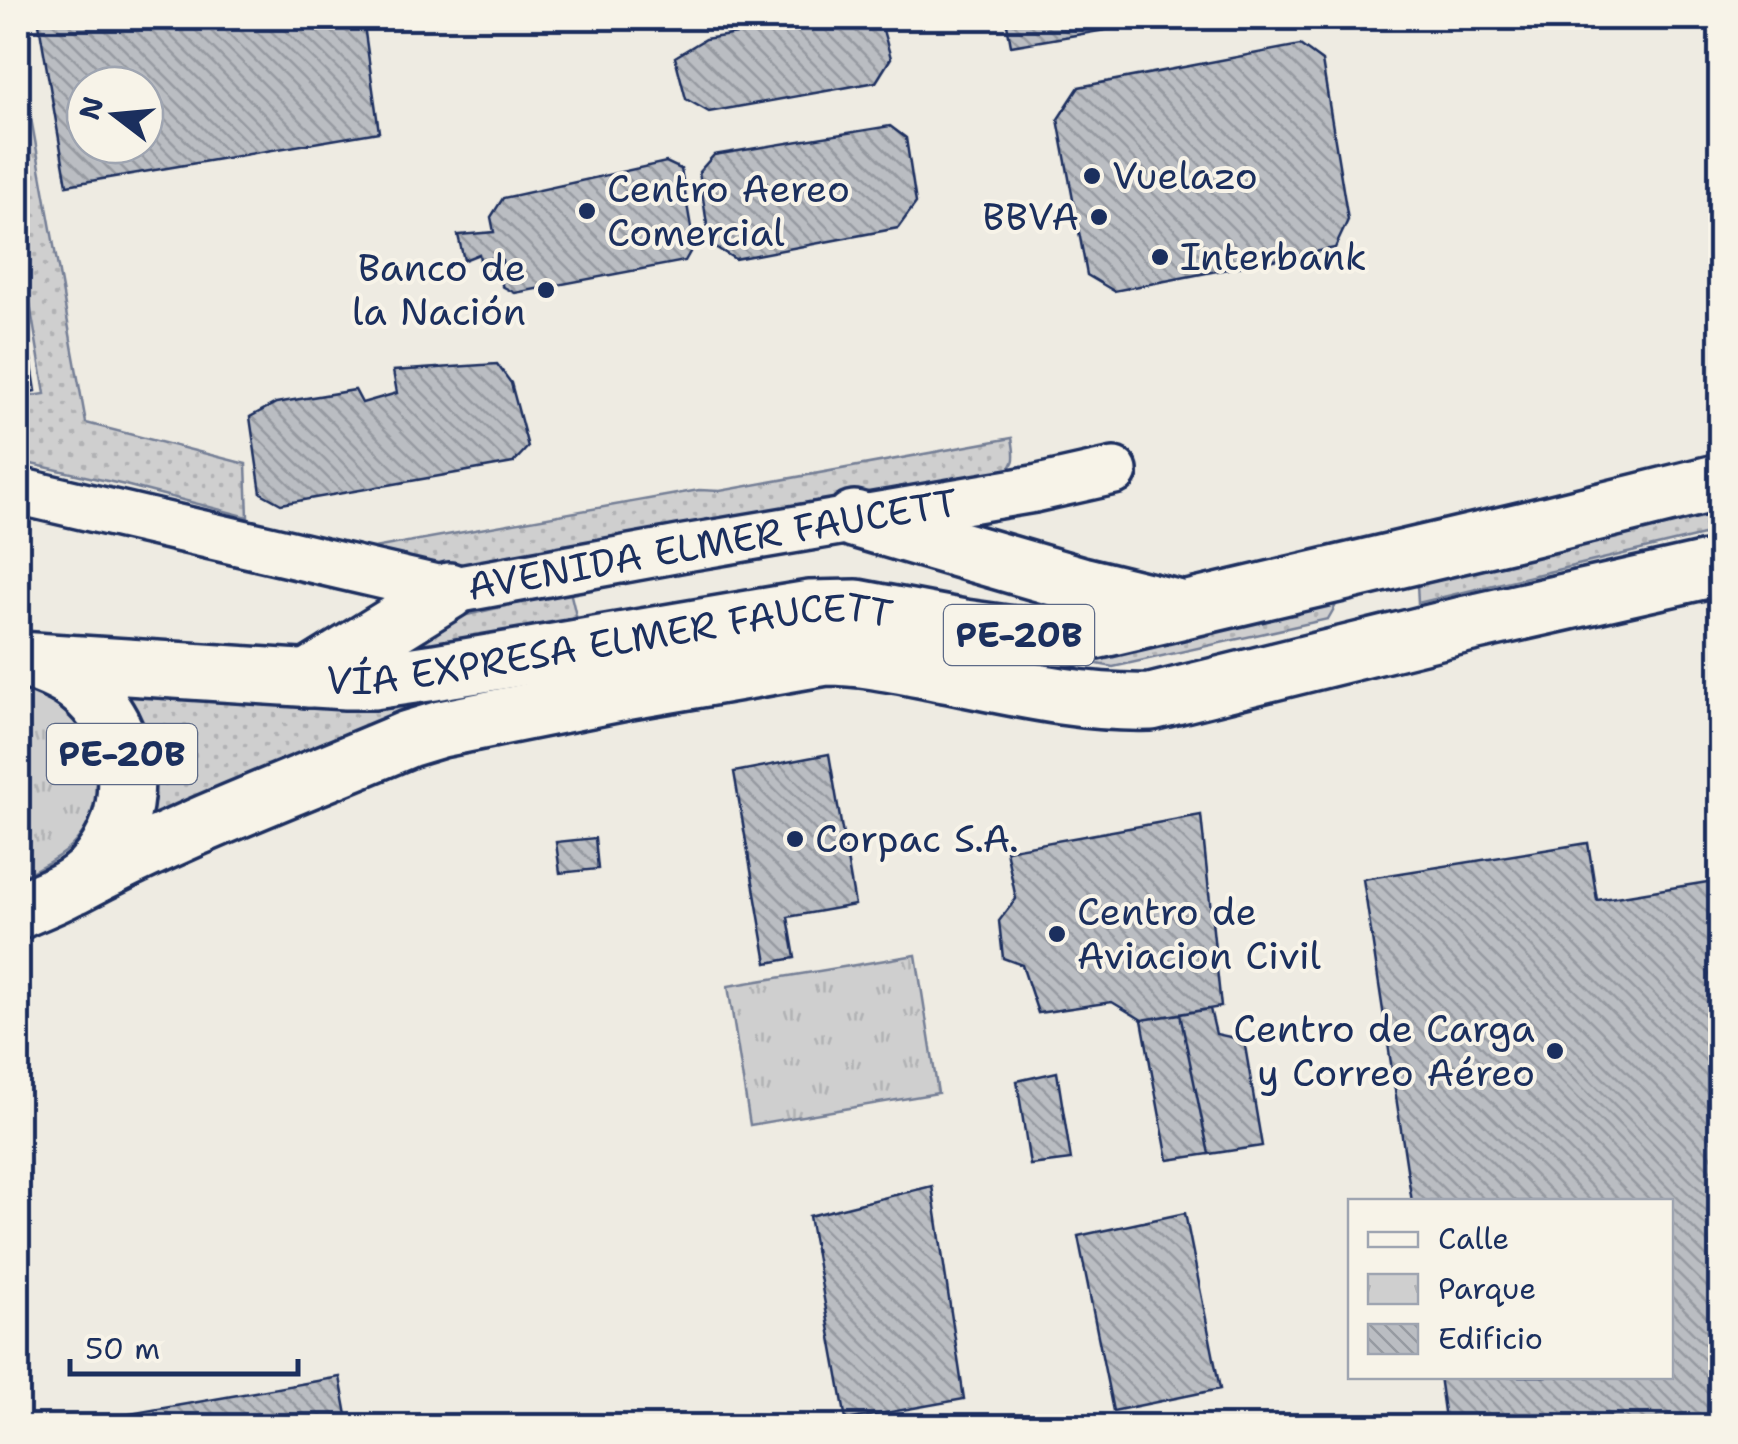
<svg xmlns="http://www.w3.org/2000/svg" width="1738" height="1444" font-family="'Shantell Sans',sans-serif">
<style>
.grass{fill:url(#grass-dots);stroke:#757f96;stroke-width:2.5}
.park{fill:url(#park-tufts);stroke:#757f96;stroke-width:2.5}
.building{fill:url(#building-back-hatch);stroke:#1b2f5e;stroke-width:2.5;fill-rule:evenodd}
.lines{fill:none;stroke-linecap:round;stroke-linejoin:round}
.secondary-casing{stroke:#1b2f5e;stroke-width:52}
.highway-casing{stroke:#1b2f5e;stroke-width:62}
.secondary{stroke:#f7f3e8;stroke-width:45}
.highway{stroke:#f7f3e8;stroke-width:55}
.poi-dot{fill:#1b2f5e;stroke:#f7f3e8;stroke-width:4}
.labels{text-anchor:middle;stroke-width:8;stroke-linejoin:round;paint-order:stroke}
.shield{fill:#f7f3e8;stroke:#5d6a87;stroke-width:2.5}
.shield-label{font-size:35px;font-weight:bold;fill:#1b2f5e}
.poi-label{font-size:38px;fill:#1b2f5e;stroke:#f7f3e8;text-anchor:start}
.street-label{font-size:38px;fill:#1b2f5e;stroke:#f7f3e8}
</style>
<defs>
<pattern id="grass-dots" width="8" height="8" patternUnits="userSpaceOnUse" patternTransform="scale(2.5)"><rect width="8" height="8" fill="#cfcfcf"/><path d="M2 2h.1M6 6h.1" fill="none" stroke="#b1b2b4" stroke-width="1.8" stroke-linecap="round"/></pattern>
<pattern id="park-tufts" width="24" height="20" patternUnits="userSpaceOnUse" patternTransform="scale(2.5)"><rect width="24" height="20" fill="#cfcfcf"/><path d="M3 7l-1-3M5 7V3M7 7l1-3M15 17l-1-3M17 17v-4M19 17l1-3" fill="none" stroke="#b1b2b4"/></pattern>
<pattern id="building-back-hatch" width="6" height="6" patternUnits="userSpaceOnUse" patternTransform="scale(2.5)"><rect width="6" height="6" fill="#babdc2"/><path d="M-1 5l2 2M0 0l6 6M5-1l2 2" fill="none" stroke="#969aa1"/></pattern>
</defs>
<rect width="100%" height="100%" fill="#eeebe2"/>
<filter id="ink" filterUnits="userSpaceOnUse"><feTurbulence type="fractalNoise" baseFrequency=".01" numOctaves="2"/><feDisplacementMap in="SourceGraphic" scale="20" xChannelSelector="R" yChannelSelector="G"/><feConvolveMatrix kernelMatrix="1 2 1 2 8 2 1 2 1" color-interpolation-filters="sRGB"/></filter>
<g filter="url(#ink)">
<!-- grass -->
<path class="grass" d="M18,46l68,377 160,41 2,53 -123,-32 -107,-24v-63l27,-4 -27,-162z
M1012,438c4,21 5,28 -15,39l-544,94 -96,-20 342,-61 21,1z
M1720,510v21l-302,72 -1,-20z
M570,591l7,29 -136,28h-57l53,-26z
M1340,598l-12,21 -215,48 -42,-8z
M127,695l178,12 130,-3 -288,117c6,-52 9,-80 -20,-126z"/>
<!-- park -->
<path class="park" d="M18,689c12,3 26,4 37,10 7,4 11,10 16,16 33,36 38,88 5,126 -11,14 -42,30 -58,37z
M916,955l22,138 -188,32 -22,-139z"/>
<!-- building -->
<path class="building" d="M38,18h325l16,114 -312,53zM85,85h60v60h-60z
M840,18h32l9,5 10,35 -15,24 -167,30 -23,-13 -11,-42 30,-18z
M1006,18h170l-165,28z
M1300,45l22,16 26,159 -13,28 -221,43 -27,-16 -29,-156 21,-32z
M890,126l16,12 10,65 -18,25 -163,31 -25,-15 -11,-72 15,-17z
M666,162l15,7 13,76 -9,16 -170,32 -13,-7v-26l-10,-2 2,20 -11,1 -4,-25 -15,6 -6,-25 36,-3 -3,-15 12,-19z
M18,275l18,116 -18,3z
M497,364l14,19 17,64 -15,16 -232,41 -20,-11 -11,-76 26,-14 79,-13 7,13 35,-10 -4,-22z
M829,754l26,151 -67,12 7,41 -28,5 -33,-191z
M1201,815l20,192 -79,13 -30,-18 -74,11 -16,-48 -19,-7 -4,-37 17,-22 -10,-49z
M595,838l3,31 -38,4 -4,-31z
M1588,843l9,57 123,-20v546h-274l-7,-50h231v-174h-258l-49,-323z
M1210,1009l6,25 28,6 18,106 -53,8 -29,-140z
M1180,1014l29,140 -41,6 -26,-140z
M1057,1072l14,88 -41,5 -13,-84z
M932,1186l32,213 -118,21 -37,-204z
M1185,1213l35,176 -107,22 -35,-175z
M340,1377l9,49h-287l204,-36z"/>
<g class="lines">
<defs>
<g id="secondary">
<path id="s1" d="M18,491l431,100 236,-43 349,-59 80,-18"/>
</g>
<g id="highway">
<path d="M854,519l227,66 95,23"/>
<path id="s2" d="M18,660l328,21h27l62,-9 374,-63 48,-1 107,20 49,7 56,2 456,-107 195,-48"/>
<path d="M307,679l142,-88"/>
<path d="M74,886c108,-58 222,-99 334,-147l33,-10 184,-37 202,-35c36,0 72,8 108,15 72,14 142,32 216,30l316,-78 253,-57"/>
<path d="M18,911c25,-12 55,-20 74,-41 50,-53 44,-142 -15,-186 -13,-10 -27,-15 -42,-21"/>
</g>
</defs>
<!-- secondary casing -->
<use href="#secondary" class="secondary-casing"/>
<!-- highway casing -->
<use href="#highway" class="highway-casing"/>
<!-- secondary -->
<use href="#secondary" class="secondary"/>
<!-- highway -->
<use href="#highway" class="highway"/>
</g>
</g>
<!-- markers -->
<g class="poi-dot">
<circle cx="1092" cy="176" r="10"/>
<circle cx="587" cy="211" r="10"/>
<circle cx="1099" cy="217" r="10"/>
<circle cx="1160" cy="257" r="10"/>
<circle cx="546" cy="290" r="10"/>
<circle cx="795" cy="839" r="10"/>
<circle cx="1057" cy="934" r="10"/>
<circle cx="1555" cy="1051" r="10"/>
</g>
<g class="labels">
<!-- shield labels -->
<g class="shield">
<rect x="944" y="605" width="150" height="60" rx="8"/>
<rect x="47" y="724" width="150" height="60" rx="8"/>
</g>
<g class="shield-label">
<text x="1019" y="647">PE-20B</text>
<text x="122" y="766">PE-20B</text>
</g>
<!-- poi labels -->
<g class="poi-label">
<text x="1112" y="189">Vuelazo</text>
<text x="607" y="202">Centro Aereo<tspan x="607" dy="44">Comercial</tspan></text>
<text x="1079" y="230" text-anchor="end">BBVA</text>
<text x="1180" y="270">Interbank</text>
<text x="526" y="281" text-anchor="end">Banco de<tspan x="526" dy="44">la Nación</tspan></text>
<text x="815" y="852">Corpac S.A.</text>
<text x="1077" y="925">Centro de<tspan x="1077" dy="44">Aviacion Civil</tspan></text>
<text x="1535" y="1042" text-anchor="end">Centro de Carga<tspan x="1535" dy="44">y Correo Aéreo</tspan></text>
</g>
<!-- street labels -->
<g class="street-label">
<text dy="13" stroke="none"><textPath href="#s1" startOffset="710">AVENIDA ELMER FAUCETT</textPath></text>
<text dy="13" stroke="none"><textPath href="#s2" startOffset="595">VÍA EXPRESA ELMER FAUCETT</textPath></text>
</g>
</g>
<!-- margin -->
<rect width="1738" height="1444" fill="none" stroke="#f7f3e8" stroke-width="60"/>
<rect x="30" y="30" width="1678" height="1384" fill="none" stroke="#1b2f5e" stroke-width="4" filter="url(#ink)"/>
<!-- legend -->
<rect x="1348" y="1199" width="325" height="180" fill="#f7f3e8" stroke="#9fa5b1" stroke-width="2.5"/>
<rect x="1368" y="1232" width="50" height="15" fill="#f7f3e8" stroke="#9fa5b1" stroke-width="2.5"/>
<text x="1438" y="1249" font-size="30" fill="#1b2f5e">Calle</text>
<rect x="1368" y="1274" width="50" height="30" fill="url(#park-tufts)" stroke="#9fa5b1" stroke-width="2.5"/>
<text x="1438" y="1299" font-size="30" fill="#1b2f5e">Parque</text>
<rect x="1368" y="1324" width="50" height="30" fill="url(#building-back-hatch)" stroke="#9fa5b1" stroke-width="2.5"/>
<text x="1438" y="1349" font-size="30" fill="#1b2f5e">Edificio</text>
<!-- north arrow -->
<g transform="translate(115 115) rotate(286)"><circle r="48" fill="#f7f3e8" stroke="#9fa5b1" stroke-width="2.5"/>
<path d="M0-8L18 38L0 25L-18 38Z" fill="#1b2f5e"/>
<text y="-15" font-size="28" font-weight="bold" text-anchor="middle" fill="#1b2f5e">N</text>
</g>
<!-- scale -->
<path d="M70 1359v15h228v-15" fill="none" stroke="#1b2f5e" stroke-width="5"/>
<text x="85" y="1359" font-size="30" fill="#1b2f5e" stroke="#f7f3e8" stroke-width="8" paint-order="stroke">50 m</text>
</svg>
